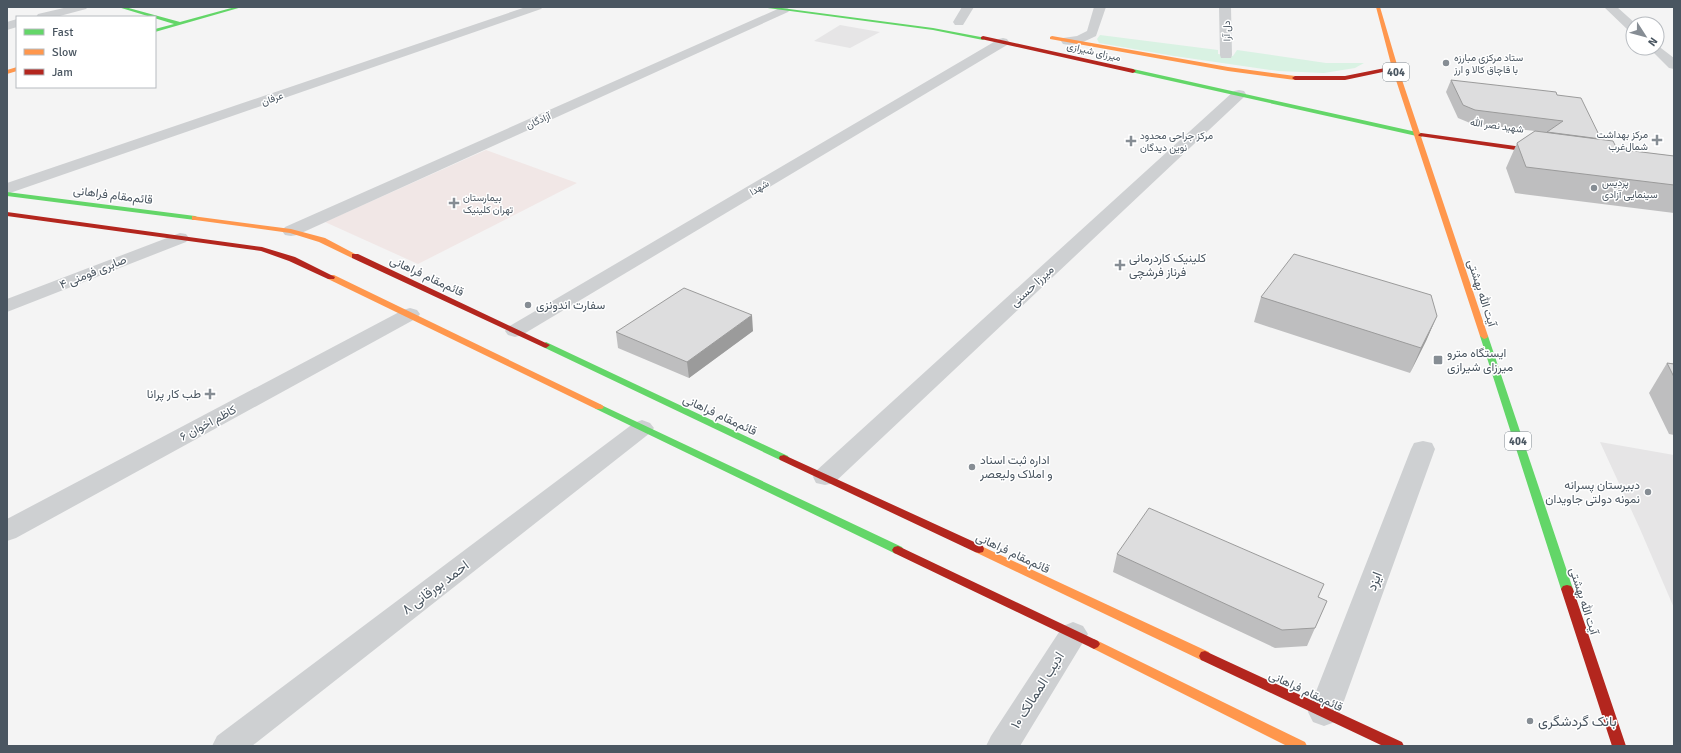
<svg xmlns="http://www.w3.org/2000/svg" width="1681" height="753" font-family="Signika,Vazirmatn,sans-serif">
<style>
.education{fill:#e6e5e6}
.medical{fill:#f1e7e6}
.green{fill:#d9f2e3}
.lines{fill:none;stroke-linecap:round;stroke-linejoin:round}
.street{fill:#ced0d2;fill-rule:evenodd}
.fast{fill:#63d668;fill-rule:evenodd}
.slow{fill:#ff974d;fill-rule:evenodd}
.jam{fill:#b3261e;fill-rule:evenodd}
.wall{fill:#bebebf}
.shaded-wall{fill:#9b9b9b}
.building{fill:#ddddde;stroke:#9b9b9b}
.poi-dot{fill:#868d94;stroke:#fff;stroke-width:1.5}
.labels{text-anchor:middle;stroke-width:3;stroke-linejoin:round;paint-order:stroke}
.far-street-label{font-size:10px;fill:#4a5661;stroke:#fff}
.far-poi-label{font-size:10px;fill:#4a5661;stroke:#fff;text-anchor:start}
.shield{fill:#fff;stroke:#808990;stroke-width:1}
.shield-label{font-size:11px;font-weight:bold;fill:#4a5661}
.street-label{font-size:12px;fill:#4a5661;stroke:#fff}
.poi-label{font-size:12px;fill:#4a5661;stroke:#fff;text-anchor:start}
.near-street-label{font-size:14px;fill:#4a5661;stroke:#fff}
.near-poi-label{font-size:14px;fill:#4a5661;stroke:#fff;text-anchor:start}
</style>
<rect width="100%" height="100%" fill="#f4f4f4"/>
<!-- education -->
<path class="education" d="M840,25l40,7 -30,16 -36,-7z
M1600,442l74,13v153l-34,-79z"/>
<!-- medical -->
<path class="medical" d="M486,150l91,33 -159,81 -93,-42z"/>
<!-- green -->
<path class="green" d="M1100,35l118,15v4l15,2 4,-6 89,13h38l-9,5 -31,5 -46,-2 -104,-15 -75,-13 -2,-4z"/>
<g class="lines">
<!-- street -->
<path class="street" d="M68,7h20l-2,2 -30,8h-20l2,-3z
M526,7h17l-2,2 -534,185v-11z
M786,7l4,3 -2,2 -491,223 -6,1 -6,-1 -3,-4 3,-4 495,-219z
M962,7h12l-11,18h-8l-2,-3z
M1094,7h12l-10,29c-10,5 -22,11 -33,8l-2,-3 2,-3 14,-2 10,-5z
M1219,7h12l1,48 -1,3h-10l-1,-3z
M1604,7h13l19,17h-3v8l-4,-1z
M17,19v8l-10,3v-8z
M1003,38l4,1 2,3 -2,3 -485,290 -7,2 -7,-2 -3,-4 3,-4 491,-288z
M1657,45l17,13v11l-5,-1 -20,-20h8z
M1239,90l5,1 2,3 -2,3 -410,386 -9,2 -9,-2 -3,-6 3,-6 418,-380z
M180,233l6,1 3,4 -3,4 -179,70v-13z
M410,308l7,2 3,4 -3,4 -401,220 -9,3v-22l396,-209z
M642,420l8,3 4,5 -4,5 -398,313h-40l5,-10 417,-313z
M1423,441l9,2 3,6 -95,263 -5,10 -11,4 -11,-4 -5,-10 103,-263 3,-6z
M1073,622l10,4 5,8 -68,112h-34l5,-10 72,-110z"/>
<!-- fast -->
<path class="fast" d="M118,7h7l55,15 55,-15h7l-87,25v-3l19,-5z
M761,7h13l159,21 53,10 -3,2 -50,-10z
M1133,69l288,64 3,2 -3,2 -290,-65v-2z
M7,192l188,24 4,2 -4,2 -188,-24z
M1484,333l4,3 85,253 -2,3 -4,1 -4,-1 -2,-3 -81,-253z
M546,342l242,114 1,2 -1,2h-8l-237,-113 -1,-2z
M599,404l303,143 2,3 -2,3 -4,1 -4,-1 -298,-144 -2,-2z"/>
<!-- slow -->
<path class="slow" d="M1376,7h4l18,61 90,268 -1,2 -3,1 -4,-3 -88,-268z
M1052,36l176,31 67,9 3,2 -3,2 -67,-9 -178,-32v-2z
M17,67v4l-10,3v-4z
M192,216l99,13 34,9 34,18 -4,2h-3l-33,-16 -29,-9 -95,-13h-3z
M328,275h6l268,130 2,2 -2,2h-6l-268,-130 -1,-2z
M979,545l230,107 2,4 -2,4 -4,1 -4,-1 -226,-108 -1,-3 1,-3z
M1094,639l211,103 2,4h-20l-197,-99 -2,-3 2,-3z"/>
<!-- jam -->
<path class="jam" d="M983,36l150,33 3,2 -3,2 -152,-34v-2z
M1395,66l3,2 -1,1 -52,11h-50l-3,-2 3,-2h50z
M1421,133l123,17 3,2 -3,2 -125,-18 -1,-1z
M7,212l255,35 33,10 40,20 -1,2h-6l-39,-18 -28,-10 -254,-35z
M352,254h6l192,91 -4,3 -3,-1 -191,-89z
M784,455l199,91 1,3 -1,3 -4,1 -4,-1 -195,-92 -1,-2 1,-2z
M898,546l200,95 2,3 -2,3 -4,2 -4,-2 -196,-94 -2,-3 2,-3z
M1567,585l4,1 2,3 53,157h-14l-51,-157 2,-3z
M1205,651l197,91 2,4h-21l-182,-86 -2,-4 2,-4z"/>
</g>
<!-- wall -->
<path class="wall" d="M1451,80l106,15 44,44v1l16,9 57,7v57l-159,-20 -9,-25 11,-25 18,-12 -65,-8 -12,-5 -12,-26z
M1261,297l176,19 -11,25 -16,32 -156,-51z
M753,331l-64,47 -71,-30 -2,-16z
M1667,363l7,1v71l-5,-1 -20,-41z
M1117,554l207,30 -6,13 9,4 -20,45 -32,2 -162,-76z"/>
<!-- shaded-wall -->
<path class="shaded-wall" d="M752,315l1,16 -64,47 -2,-16z
M1437,316l-11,25 -16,32 11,-25z"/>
<!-- building -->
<path class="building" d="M1451,80l105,12 1,3 24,3 20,41 -54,-7 16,-11 -88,-11 -12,-5z
M1535,131l78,10 4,8 57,7v29l-148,-18 -9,-24z
M1294,254l137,41 6,21 -16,32 -160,-51z
M684,288l68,27 -65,47 -71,-30z
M1667,363l7,1v13z
M1149,508l175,76 -6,13 9,4 -12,27 -33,2 -165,-76z"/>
<!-- markers -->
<g class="poi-dot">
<circle cx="1446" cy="63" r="4"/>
<path d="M1655 134h4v4h4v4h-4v4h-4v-4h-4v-4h4z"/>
<path d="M1129 135h4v4h4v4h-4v4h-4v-4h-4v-4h4z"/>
<circle cx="1594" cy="188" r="4"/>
<path d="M452 197h4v4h4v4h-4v4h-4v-4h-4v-4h4z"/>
<path d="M1118 259h4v4h4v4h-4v4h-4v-4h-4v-4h4z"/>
<circle cx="528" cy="305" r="4"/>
<rect x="1433" y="355" width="10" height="10" rx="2"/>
<path d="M208 388h4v4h4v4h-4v4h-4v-4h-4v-4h4z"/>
<circle cx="972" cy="467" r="4"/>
<circle cx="1648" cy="492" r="4"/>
<circle cx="1530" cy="721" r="4"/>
</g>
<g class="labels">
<!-- far-street labels -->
<g class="far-street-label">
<text transform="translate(1226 31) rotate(-91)" y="4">دل آرا</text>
<text transform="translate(1094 51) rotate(13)" y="4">میرزای شیرازی</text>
<text transform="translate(272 98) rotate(-19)" y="4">عرفان</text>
<text transform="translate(538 120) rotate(-24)" y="4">آزادگان</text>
<text transform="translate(1497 125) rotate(8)" y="4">شهید نصر الله</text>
<text transform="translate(759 187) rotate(-31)" y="4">شهدا</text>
</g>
<!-- far-poi labels -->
<g class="far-poi-label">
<text x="1454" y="61">ستاد مرکزی مبارزه<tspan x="1454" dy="12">با قاچاق کالا و ارز</tspan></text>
<text x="1648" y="138" text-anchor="end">مرکز بهداشت<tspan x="1648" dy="12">شمال‌غرب</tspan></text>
<text x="1140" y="139">مرکز جراحی محدود<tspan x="1140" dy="12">نوین دیدگان</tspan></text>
<text x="1602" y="186">پردیس<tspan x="1602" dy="12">سینمایی آزادی</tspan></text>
<text x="463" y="201">بیمارستان<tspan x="463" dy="12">تهران کلینیک</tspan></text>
</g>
<!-- shield labels -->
<g class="shield">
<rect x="1383" y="63" width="26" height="18" rx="3"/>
<rect x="1505" y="432" width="26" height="18" rx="3"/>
</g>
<g class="shield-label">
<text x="1396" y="76">404</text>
<text x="1518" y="445">404</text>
</g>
<!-- street labels -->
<g class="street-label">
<text transform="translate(113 195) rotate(7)" y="4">قائم‌مقام فراهانی</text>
<text transform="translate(93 272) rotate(-22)" y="4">صابری فومنی ۴</text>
<text transform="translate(427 276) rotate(25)" y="4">قائم‌مقام فراهانی</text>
<text transform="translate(1032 286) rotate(-43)" y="4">میرزا حسنی</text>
<text transform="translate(1482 293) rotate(72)" y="4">آیت الله بهشتی</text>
<text transform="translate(720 415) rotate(25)" y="4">قائم‌مقام فراهانی</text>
<text transform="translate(208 423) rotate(-28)" y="4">کاظم اخوان ۶</text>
<text transform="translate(1013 553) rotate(25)" y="4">قائم‌مقام فراهانی</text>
<text transform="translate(1584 601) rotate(72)" y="4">آیت الله بهشتی</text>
<text transform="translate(1306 691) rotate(25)" y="4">قائم‌مقام فراهانی</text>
</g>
<!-- poi labels -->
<g class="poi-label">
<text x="1129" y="262">کلینیک کاردرمانی<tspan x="1129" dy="14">فرناز فرشچی</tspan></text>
<text x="536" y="309">سفارت اندونزی</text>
<text x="1447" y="357">ایستگاه مترو<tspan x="1447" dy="14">میرزای شیرازی</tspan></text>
<text x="201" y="398" text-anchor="end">طب کار پرانا</text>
<text x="980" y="464">اداره ثبت اسناد<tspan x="980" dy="14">و املاک ولیعصر</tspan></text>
<text x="1640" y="489" text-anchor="end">دبيرستان پسرانه<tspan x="1640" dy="14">نمونه دولتی جاويدان</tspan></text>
</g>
<!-- near-street labels -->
<g class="near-street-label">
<text transform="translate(1374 581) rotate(-69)" y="5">ایزد</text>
<text transform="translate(435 587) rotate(-37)" y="5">احمد بورقانی ۸</text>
<text transform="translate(1037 690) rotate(-58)" y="5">ادیب الممالک ۱۰</text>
</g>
<!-- near-poi labels -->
<g class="near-poi-label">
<text x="1538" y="726">بانک گردشگری</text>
</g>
</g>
<!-- border -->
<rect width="1681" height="753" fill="none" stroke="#4a5661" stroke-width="16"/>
<!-- legend -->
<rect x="16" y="16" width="140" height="72" fill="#ffffff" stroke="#b7bbc0"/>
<rect x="24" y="29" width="20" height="6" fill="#63d668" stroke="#b7bbc0"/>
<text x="52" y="36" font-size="12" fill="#4a5661">Fast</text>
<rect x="24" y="49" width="20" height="6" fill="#ff974d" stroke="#b7bbc0"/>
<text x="52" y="56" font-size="12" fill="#4a5661">Slow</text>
<rect x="24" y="69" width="20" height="6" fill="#b3261e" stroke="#b7bbc0"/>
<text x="52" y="76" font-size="12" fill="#4a5661">Jam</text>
<!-- north arrow -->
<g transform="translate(1645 36) rotate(126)"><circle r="19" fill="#ffffff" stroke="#b7bbc0"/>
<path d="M0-3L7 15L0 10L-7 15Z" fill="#868d94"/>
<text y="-6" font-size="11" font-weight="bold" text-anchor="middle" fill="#4a5661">N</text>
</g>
</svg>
